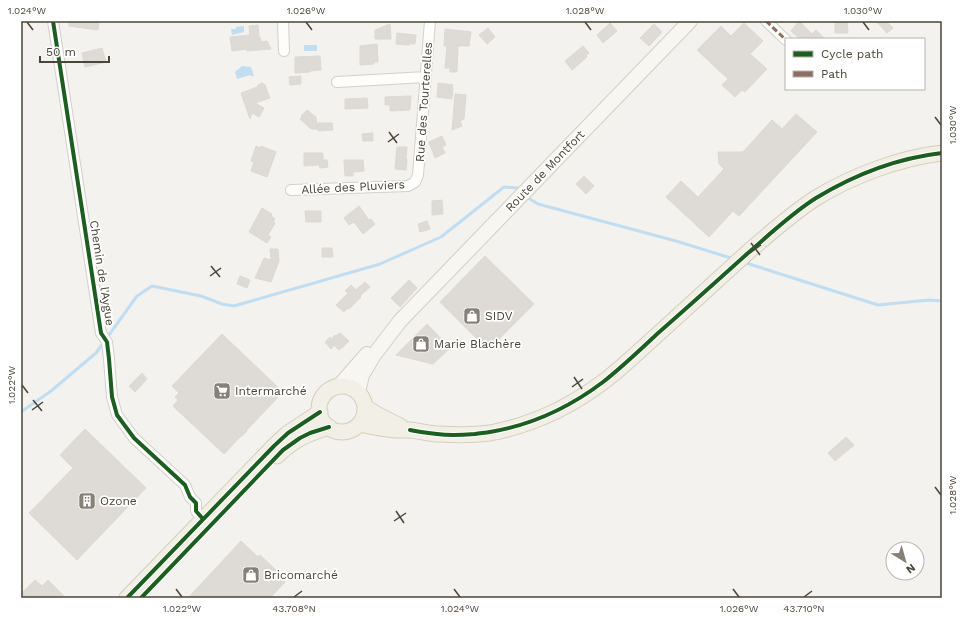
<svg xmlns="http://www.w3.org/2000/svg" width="963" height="619" font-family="'Work Sans',sans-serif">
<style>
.water{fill:#c0ddf1}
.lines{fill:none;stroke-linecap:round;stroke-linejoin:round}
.stream{stroke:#c0ddf1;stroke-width:3}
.building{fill:#dedbd6;stroke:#dcd9d4}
.street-casing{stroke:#d2d0cb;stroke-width:12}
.secondary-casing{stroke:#d3cfc5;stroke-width:16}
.primary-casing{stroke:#d6cebb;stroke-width:17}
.street{stroke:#fdfdfc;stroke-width:10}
.secondary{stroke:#f7f6f1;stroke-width:14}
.primary{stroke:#f2efe6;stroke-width:15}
.quiet{stroke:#8d6e63;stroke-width:3;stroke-dasharray:6 3;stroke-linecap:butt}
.cycleway-casing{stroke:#fff;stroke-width:6}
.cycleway{stroke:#1b5e20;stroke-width:4}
.ticks{fill:none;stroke:#4b4439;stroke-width:1.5}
.labels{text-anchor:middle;stroke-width:3.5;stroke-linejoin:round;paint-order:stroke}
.street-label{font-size:12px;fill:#4b4439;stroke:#fff}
.poi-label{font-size:12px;fill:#4b4439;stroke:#fff;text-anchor:start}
.neatline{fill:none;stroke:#4b4439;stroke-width:1.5}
.ticks-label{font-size:10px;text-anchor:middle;fill:#4b4439}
</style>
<rect width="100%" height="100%" fill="#f4f2ee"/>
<!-- water -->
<path class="water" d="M244,26v6l-12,3 -1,-6h5v-2z
M304,45h13v6h-13z
M242,66l9,1 3,9h-3l-1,-1 -13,4 -2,-7z"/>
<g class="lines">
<!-- stream -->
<path class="stream" d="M525,196l13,8 138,37 58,18
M743,262l135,43 51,-5 13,1
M21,412l30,-21 45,-38 41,-57 15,-10 49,10 21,8 12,2 146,-42 61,-27 63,-50 13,1 3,3"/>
</g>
<!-- building -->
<path class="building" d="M69,21h30l-1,9 -29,-4z
M799,21l13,13 4,-4 9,9h-25l-9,-8z
M835,21h12l1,12h-13z
M876,21h10l7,7 -6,5z
M610,23l7,8 -14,12 -6,-8z
M744,23l19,18 -13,13 17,15 -22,23 -3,-2 -7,7 -13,-12 6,-6 -31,-29 24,-24 10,10z
M390,24l1,15h-16v-9z
M654,24l8,8 -13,14 -9,-8z
M258,25l1,12h1l1,5 6,-1 4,8 -24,2v-2l-15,2 -2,-14 20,-2 -1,-9z
M488,28l7,9 -8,7 -8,-9z
M445,29l26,3 -2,14h-11l-1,26h-7v-4h-5l2,-22h-3z
M397,33l19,2 -1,9h-6v1l-13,-1z
M377,44l1,18h-4v2l-14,1v-19z
M583,46l6,7 -3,3 1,1 -15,13 -7,-9z
M102,48l4,14 -21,5 -3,-14z
M320,56l1,14 -11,1v1l-15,1v-16z
M301,76v8l-11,1 -1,-8z
M262,83l3,2 5,13 -15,5 9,5 -5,9 -7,-4 -2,6 -9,-26 16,-6 1,-2z
M438,83l15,2 -1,3h1l-1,11 -15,-2z
M455,94l11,1 -2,24 -4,2 2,5 -10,4z
M411,96l-1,14 -20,1v-6h-5v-8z
M367,98l1,10 -23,1v-10z
M307,110l9,7 1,12h-6l-11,-10 2,-2 -1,-1z
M796,114l21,18 -78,84 -6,-5 -24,26 -43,-40 15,-16 17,16 26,-28 -5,-5 -1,-12h25l29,-32 10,9z
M317,123h15l1,7 -15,1z
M373,133v8h-10l-1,-7z
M442,136l4,9 -4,2 3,6 -10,5 -6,-16z
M256,146l4,2 1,-2 15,6 -9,25 -16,-6 3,-9 -3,-1z
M397,147h10l-1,12h1l-1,11 -11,-1z
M304,153h19v7h4l1,7 -8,1 -1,-3 -15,1z
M344,160h19l1,11 -11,1v4h-8z
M584,176l10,10 -8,8 -10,-10z
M442,200l1,14 -11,1v-14z
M359,206l10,14 2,-1 4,5 -12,10 -9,-12 -5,3 -5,-7z
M262,208l10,6 -1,2 4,3 -2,3 2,1 -7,12 3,2 -4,6 -18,-11z
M305,211h16v11h-15z
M427,221l3,8 -10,3 -2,-8z
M322,248h10l1,9h-11z
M270,249h8l1,12 -8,21 -16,-4 9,-20 7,2z
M485,256l49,48 -46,46 -48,-48z
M240,276l10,4 -3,8 -10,-4z
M409,280l8,8 -17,19 -9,-9z
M365,282l5,5 -10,9 1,1 -12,12 -1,-1 -4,4 -8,-7 12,-12 -3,-2 6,-6 5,5z
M427,324l23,24 -17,16 -37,-9z
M340,333l9,8 -7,7h-1l-2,2 -5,-5 -3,4 -6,-7 5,-5 2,2 3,-4 1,1z
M222,334l61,58 -37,39h1l-5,5h-1l-17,18 -51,-48 5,-6 -3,-3 4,-4 -7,-7z
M142,373l5,6 -12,13 -6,-6z
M85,429l61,59 -69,72 -48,-47 44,-45 -13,-13z
M846,437l8,8 -19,16 -7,-8z
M241,541l17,16 2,-2 16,15 -2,2 11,10 -15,16h-82z
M35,580l7,6 6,-6 18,18h-45v-4z"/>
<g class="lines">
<defs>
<path id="street" d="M53,21l48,312 6,9 2,17 3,38 5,18 17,23 51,47 5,12 6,6v8l7,8
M283,21l1,30
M766,21l20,19
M337,82l89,-5
M291,190l117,-4 7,-4 3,-7 12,-154"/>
<path id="secondary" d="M339,386l28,-32
M358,392l4,-17 12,-20 26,-34 290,-300"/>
<path id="primary" d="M319 409a23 23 0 1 1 46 0a23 23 0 1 1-46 0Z
M365,407l13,8 22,11
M359,424c12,2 25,5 37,6 4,0 9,0 14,0 10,1 20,4 30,4 15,1 35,1 50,-1 42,-8 80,-26 113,-51 19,-14 36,-31 54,-47 30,-27 60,-55 90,-82 22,-19 44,-39 69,-55 36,-22 83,-40 126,-45
M277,456c17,-17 30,-22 52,-29
M127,598l147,-152 14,-13 32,-21"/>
</defs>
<!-- street casing -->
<use href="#street" class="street-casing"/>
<!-- secondary casing -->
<use href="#secondary" class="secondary-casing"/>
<!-- primary casing -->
<use href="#primary" class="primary-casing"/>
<!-- street -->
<use href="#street" class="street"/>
<!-- secondary -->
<use href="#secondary" class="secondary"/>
<!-- primary -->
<use href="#primary" class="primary"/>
<!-- quiet -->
<path class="quiet" d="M766,21l20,19"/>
<defs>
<path id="cycleway" d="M53,21l48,312 6,9 2,17 3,38 5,18 17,23 51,47 5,12 6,6v8l7,8
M410,430c9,2 18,3 27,4 13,2 26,1 38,0 5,-1 10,-1 15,-2 42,-7 80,-25 113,-50 19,-15 37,-32 54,-48 31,-27 61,-54 91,-81 22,-19 44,-40 68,-55 38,-23 82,-40 126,-45
M127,598l147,-152 14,-13 32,-21
M141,598l142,-148 17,-12 10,-5 19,-6"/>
</defs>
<!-- cycleway casing -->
<use href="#cycleway" class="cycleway-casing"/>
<!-- cycleway -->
<use href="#cycleway" class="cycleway"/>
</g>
<!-- ticks -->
<path class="ticks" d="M27,22l6,8M306,22l6,8M585,22l6,8M863,22l6,8M935,117l6,8M389,132l8,11M388,142l11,-8M751,243l9,12M750,253l11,-8M211,266l9,11M210,276l11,-8M574,377l8,12M22,385l6,8M572,387l11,-8M33,400l9,11M32,410l11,-8M935,487l6,8M396,511l8,12M394,521l12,-8M176,589l6,8M454,589l6,8M733,589l6,8M294,597l8,-6M804,597l8,-6"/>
<!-- icons -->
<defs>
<symbol id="shop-square" viewBox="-11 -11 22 22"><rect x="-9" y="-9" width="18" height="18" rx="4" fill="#868178" stroke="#fff"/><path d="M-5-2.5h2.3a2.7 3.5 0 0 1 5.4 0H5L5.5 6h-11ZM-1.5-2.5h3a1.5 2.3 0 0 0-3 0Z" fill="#fff"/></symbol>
<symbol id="supermarket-square" viewBox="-11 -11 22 22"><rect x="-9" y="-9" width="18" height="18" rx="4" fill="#868178" stroke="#fff"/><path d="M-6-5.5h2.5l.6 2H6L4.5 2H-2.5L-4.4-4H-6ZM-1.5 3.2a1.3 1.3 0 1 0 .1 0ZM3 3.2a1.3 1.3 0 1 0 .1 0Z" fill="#fff"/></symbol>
<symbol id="building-square" viewBox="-11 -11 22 22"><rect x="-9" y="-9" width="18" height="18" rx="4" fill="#868178" stroke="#fff"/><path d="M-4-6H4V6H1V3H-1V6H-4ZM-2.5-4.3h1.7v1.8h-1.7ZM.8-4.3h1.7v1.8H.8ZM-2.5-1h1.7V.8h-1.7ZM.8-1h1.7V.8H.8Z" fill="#fff"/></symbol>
</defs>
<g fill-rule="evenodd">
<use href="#shop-square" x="462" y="306" width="20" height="20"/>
<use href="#shop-square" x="411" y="334" width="20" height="20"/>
<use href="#supermarket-square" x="212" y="381" width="20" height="20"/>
<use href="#building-square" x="77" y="491" width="20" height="20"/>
<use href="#shop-square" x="241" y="565" width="20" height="20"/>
</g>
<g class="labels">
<!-- street labels -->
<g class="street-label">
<text transform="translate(424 102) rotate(-86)" y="4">Rue des Tourterelles</text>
<text transform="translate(545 171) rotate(-46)" y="4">Route de Montfort</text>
<text transform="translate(353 187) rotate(-3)" y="4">Allée des Pluviers</text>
<text transform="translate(102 273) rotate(81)" y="4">Chemin de l'Aygue</text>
</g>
<!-- poi labels -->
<g class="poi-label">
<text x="485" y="320">SIDV</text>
<text x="434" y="348">Marie Blachère</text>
<text x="235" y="395">Intermarché</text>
<text x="100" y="505">Ozone</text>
<text x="264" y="579">Bricomarché</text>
</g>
</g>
<!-- border -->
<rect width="963" height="619" fill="none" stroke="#ffffff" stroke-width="44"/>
<!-- legend -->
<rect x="785" y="38" width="140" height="52" fill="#ffffff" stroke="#b7b4b0"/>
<rect x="793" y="51" width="20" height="6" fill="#1b5e20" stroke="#b7b4b0"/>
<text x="821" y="58" font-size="12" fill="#4b4439">Cycle path</text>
<rect x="793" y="71" width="20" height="6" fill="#8d6e63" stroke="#b7b4b0"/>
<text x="821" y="78" font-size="12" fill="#4b4439">Path</text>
<!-- north arrow -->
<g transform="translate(905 561) rotate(143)"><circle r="19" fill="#ffffff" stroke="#b7b4b0"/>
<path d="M0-3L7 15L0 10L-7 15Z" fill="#868178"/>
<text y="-6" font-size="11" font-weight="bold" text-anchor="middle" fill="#4b4439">N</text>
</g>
<!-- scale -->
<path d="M40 56v6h69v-6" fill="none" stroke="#4b4439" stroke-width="2"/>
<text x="46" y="56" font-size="12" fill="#4b4439" stroke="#ffffff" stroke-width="3" paint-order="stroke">50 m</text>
<rect x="22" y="22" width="919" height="575" class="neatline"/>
<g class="ticks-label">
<text x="27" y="14">1.024°W</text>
<text x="306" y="14">1.026°W</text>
<text x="585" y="14">1.028°W</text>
<text x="863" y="14">1.030°W</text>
<text transform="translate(952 125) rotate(-90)" y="4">1.030°W</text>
<text transform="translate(11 385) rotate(-90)" y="4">1.022°W</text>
<text transform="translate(952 495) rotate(-90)" y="4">1.028°W</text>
<text x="182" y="612">1.022°W</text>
<text x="294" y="612">43.708°N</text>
<text x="460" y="612">1.024°W</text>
<text x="739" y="612">1.026°W</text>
<text x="804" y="612">43.710°N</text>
</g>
</svg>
